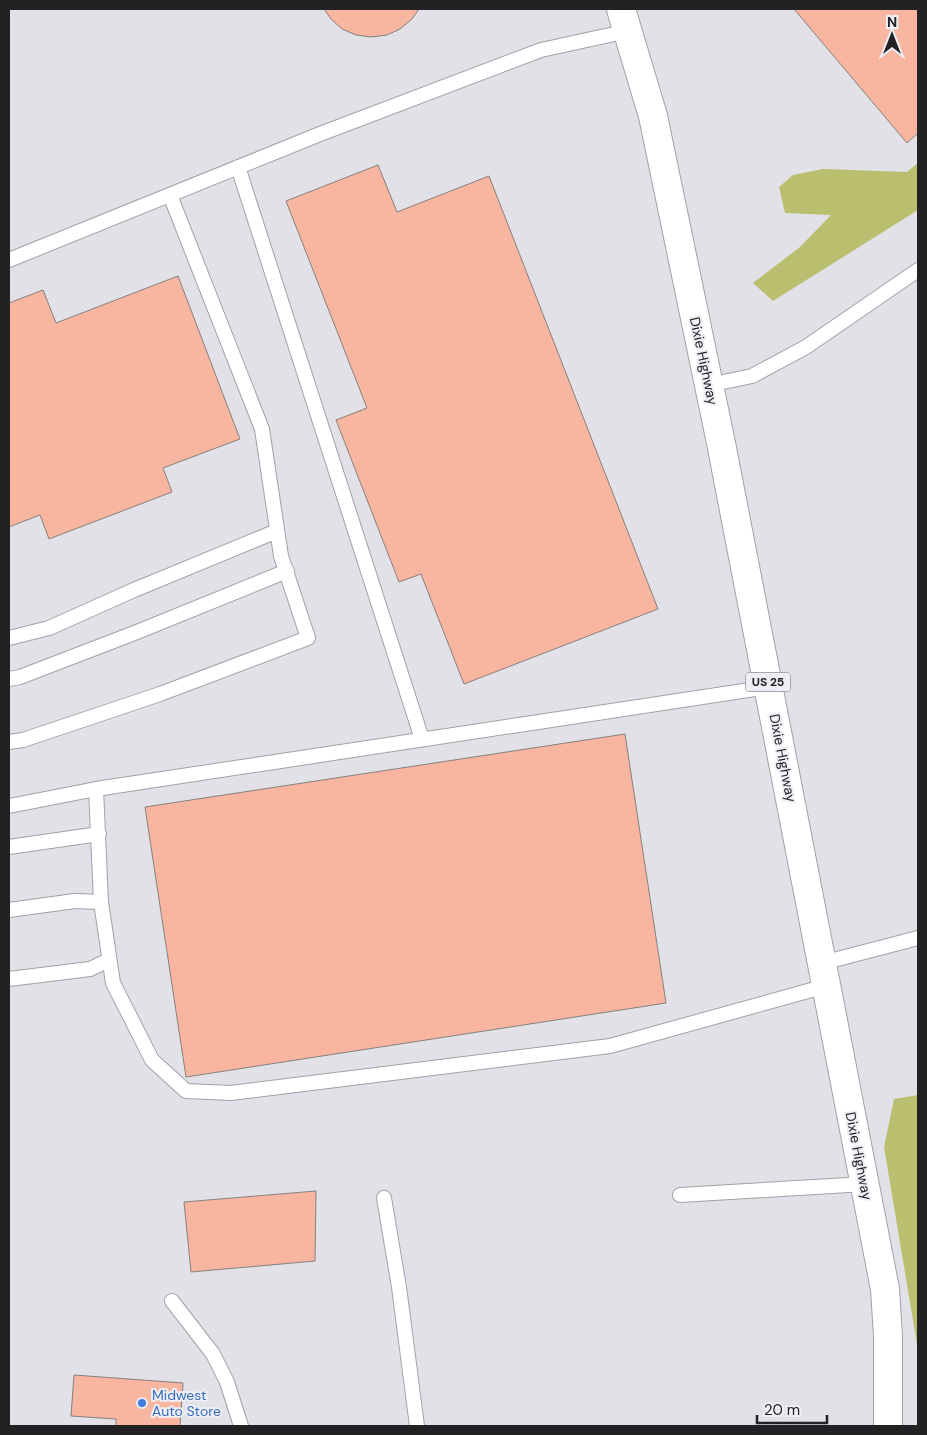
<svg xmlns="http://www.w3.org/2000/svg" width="927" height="1435" font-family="'DM Sans',sans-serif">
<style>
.green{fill:#babf6f}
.building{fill:#f8b59f;stroke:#86807e}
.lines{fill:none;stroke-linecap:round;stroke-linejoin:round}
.service-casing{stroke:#a1a2a8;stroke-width:16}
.primary-casing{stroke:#a1a2a8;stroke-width:30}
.service{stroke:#fff;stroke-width:14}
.primary{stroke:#fff;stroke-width:28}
.shop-dot{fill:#3f7fe0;stroke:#eeeef5;stroke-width:2}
.labels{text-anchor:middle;stroke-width:4;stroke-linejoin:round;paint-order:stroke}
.shield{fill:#eeeef5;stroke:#5f5f63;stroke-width:1}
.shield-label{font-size:12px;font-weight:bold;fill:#222224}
.street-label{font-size:14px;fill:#222224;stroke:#eeeef5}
.shop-label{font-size:14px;fill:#366cbe;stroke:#eeeef5;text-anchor:start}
</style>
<rect width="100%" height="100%" fill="#e1e1e7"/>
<!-- green -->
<path class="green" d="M918,163v47l-145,91 -20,-18 47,-36 31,-32 -46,-2 -6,-26 14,-12 30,-6 84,3z
M918,1095v255l-34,-203 10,-48z"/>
<!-- building -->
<path class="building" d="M324,9h95l-7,10 -12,10 -13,6 -16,2 -15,-2 -14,-6 -11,-10z
M794,9h124v124l-11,10z
M378,165l19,47 92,-36 169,433 -194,75 -43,-110 -22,8 -63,-162 31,-12 -81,-207z
M178,276l62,163 -77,29 9,24 -123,47 -9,-24 -31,12v-224l34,-13 13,33z
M625,734l41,269 -480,74 -41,-270z
M316,1191l-1,70 -124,11 -7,-70z
M74,1375l109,8 -3,43h-64v-7l-45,-3z"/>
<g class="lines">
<defs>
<path id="service" d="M238,167l184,572
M9,260l311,-126 221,-84 87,-19
M709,385l43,-9 54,-29 112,-77
M9,638l40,-10 85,-38 143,-59
M9,679l11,-2 117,-45 150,-61
M9,742l14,-2 137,-46 148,-56 -27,-82 -19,-127 -92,-234
M96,789l673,-102
M9,806l87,-17 5,113 12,81 39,77 34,31 45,2 379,-47 216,-60
M9,847l90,-13
M9,910l66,-9 26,1
M822,963l96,-25
M9,979l81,-10 19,-9
M680,1195l185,-11
M384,1198l15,89 18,139
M172,1301l41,53 14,28 14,44"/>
<path id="primary" d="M621,9l32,107 68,327 164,846 3,47v90"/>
</defs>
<!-- service casing -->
<use href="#service" class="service-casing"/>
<!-- primary casing -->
<use href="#primary" class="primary-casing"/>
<!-- service -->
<use href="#service" class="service"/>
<!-- primary -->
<use href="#primary" class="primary"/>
</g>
<!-- markers -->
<circle class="shop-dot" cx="142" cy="1403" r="5"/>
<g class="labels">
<!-- shield labels -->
<rect class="shield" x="745.5" y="672.5" width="45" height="19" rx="4"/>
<g class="shield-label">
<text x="768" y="686">US 25</text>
</g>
<!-- street labels -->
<g class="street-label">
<text transform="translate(704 361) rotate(78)" y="5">Dixie Highway</text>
<text transform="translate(783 758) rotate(79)" y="5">Dixie Highway</text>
<text transform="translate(859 1156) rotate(79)" y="5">Dixie Highway</text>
</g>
<!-- shop labels -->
<g class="shop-label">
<text x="152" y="1400">Midwest<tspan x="152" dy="16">Auto Store</tspan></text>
</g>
</g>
<!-- border -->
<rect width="927" height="1435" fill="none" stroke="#222224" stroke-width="20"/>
<!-- north arrow -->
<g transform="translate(892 35)" stroke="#eeeef5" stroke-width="4" paint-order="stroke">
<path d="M0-4L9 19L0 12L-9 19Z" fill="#222224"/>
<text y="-8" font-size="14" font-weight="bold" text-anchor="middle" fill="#222224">N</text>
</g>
<!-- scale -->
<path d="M757 1415v8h70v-8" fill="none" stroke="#222224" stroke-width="2.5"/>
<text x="764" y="1415" font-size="15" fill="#222224" stroke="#eeeef5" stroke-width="4" paint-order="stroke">20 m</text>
</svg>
